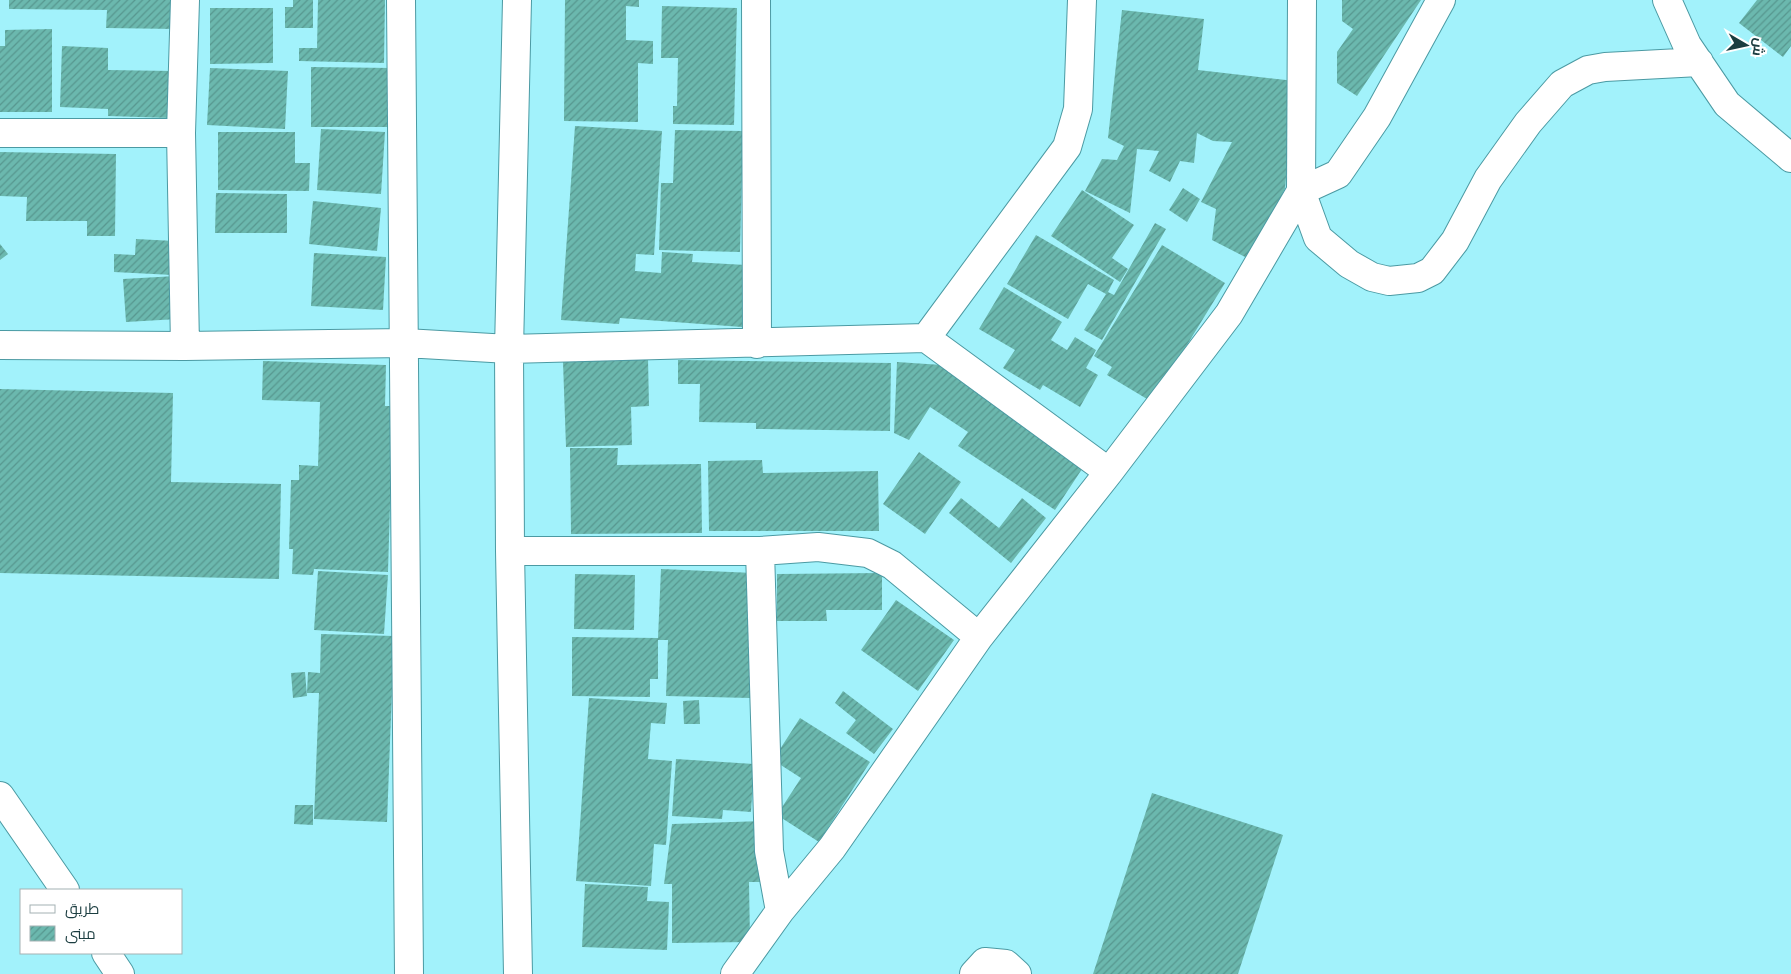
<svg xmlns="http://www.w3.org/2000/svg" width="1791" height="974" font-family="Signika,Cairo,sans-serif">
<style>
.building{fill:url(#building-hatch)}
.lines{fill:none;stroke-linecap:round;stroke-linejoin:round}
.street-casing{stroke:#4b9aa3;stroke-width:30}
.street{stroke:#fff;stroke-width:28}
</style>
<defs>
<pattern id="building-hatch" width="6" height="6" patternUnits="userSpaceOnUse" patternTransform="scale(1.25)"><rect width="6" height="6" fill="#6bb8ae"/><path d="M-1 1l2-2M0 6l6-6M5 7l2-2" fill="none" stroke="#57978f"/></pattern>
</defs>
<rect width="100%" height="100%" fill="#a2f2fb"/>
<!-- building -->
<path class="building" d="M9,0h167v29l-70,-1 1,-18 -98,-1z
M293,0h20v28h-28v-21h8z
M318,0h67l-1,63 -85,-2v-13h18z
M565,0h74v7l-13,-1v34l27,1v23l-15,-1v59l-74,-1z
M1342,0h79l-64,96 -20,-13v-31l16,-23 -11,-8z
M1757,0h34v46l-8,11 -44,-34z
M662,6l75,2 -3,117 -61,-1v-18h4l1,-48h-17z
M210,8h63v55l-63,1z
M1122,10l82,9 -6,51 97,11 -10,108 -36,70 -37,-19 4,-31 -15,-7 31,-60 -19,-1 -16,-8 -3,30 -14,-2 -10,21 -21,-11 10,-20 -22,-2 -7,64 -45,-22 17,-32 15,1 7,-14 -16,-8z
M52,29v83h-52v-66h5v-16z
M62,46l46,2v22l64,1 -2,47 -62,-2v-7l-48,-2z
M311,67l81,1 -1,59h-80z
M210,68l78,3 -3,58 -78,-4z
M575,126l87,5 -8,124 -18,-1 -1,17 26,2 1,-21 31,2 -1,8 54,3 -4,62 -122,-9 -1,6 -58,-4z
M321,129l64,3 -4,62 -64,-4z
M675,130l68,1 -3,121 -81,-2 2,-67h12z
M218,132h77v31h15l-1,28 -91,-1z
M0,152l116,2 -1,82h-28v-15h-61l1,-24 -27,-1z
M1183,188l17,11 -13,23 -18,-12z
M1082,190l52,35 -22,33 16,11 -8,13 -69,-46z
M216,193l71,1v39h-72z
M313,201l68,7 -4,43 -68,-7z
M1155,223l11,6 -64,111 -18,-10 22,-36 -18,-10 -20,35 -61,-35 29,-49 78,45 -6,12 6,3z
M136,239l38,2 -1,34 -59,-3v-18l21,1z
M0,244l8,10 -8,6z
M1162,245l63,38 -73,119 -45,-27 5,-8 -18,-11z
M314,253l72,4 -3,53 -72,-4z
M176,276l2,43 -52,3 -3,-43z
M1004,287l58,35 -11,18 16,10 8,-13 21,13 -10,18 12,7 -18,32 -37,-22 -3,5 -37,-22 12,-18 -36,-21z
M648,359l1,47 -18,1 1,38 -66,2 -3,-85z
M678,360l213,3 -1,68 -134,-2v-6l-57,-1 1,-38h-22z
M263,361l123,4 -1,41h8l-5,166 -74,-3 -1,6 -21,-1 1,-25h-4l2,-69h8v-15l19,1 2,-64 -58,-2z
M897,362l45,3 142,101 -29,44 -97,-64 10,-14 -38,-25 -21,33 -15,-7z
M0,389l173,4 -2,89 110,2 -2,95 -279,-6z
M570,448h48l-1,17 84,-1 1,69 -131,1z
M919,452l42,30 -36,52 -42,-30z
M762,460l1,13 115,-2 1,60h-170l-1,-70z
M961,498l38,30 23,-30 24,20 -35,45 -62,-50z
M661,569l93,4 -4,125 -84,-2 2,-56h-10v39h-8v18l-78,-1v-59l86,1z
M318,571l70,4 -4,59 -70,-4z
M882,573v37h-56l1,11h-50v-47z
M575,574l60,1 -1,55 -60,-1z
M896,600l58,40 -36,51 -57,-41z
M321,634l73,2 -7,186 -73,-3 5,-126h-12l1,-21 12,1z
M305,672l2,24 -14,2 -2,-25z
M843,691l50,38 -19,25 -28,-21 10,-13 -21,-17z
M589,698l78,5 -2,21 -14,-1 -3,36 24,2 -6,84 -12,-1 -3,42 -75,-5z
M699,700l1,24h-16l-1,-23z
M800,718l70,44 -51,80 -42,-27 24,-37 -28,-18z
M676,759l78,5 -3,48 -28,-2 -1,9 -50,-3z
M1152,793l131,42 -45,139h-145z
M295,805h18v20l-19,-1z
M763,821v61h-14l1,60 -78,1v-59h-8l8,-60z
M585,884l63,3 -1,14 22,1 -2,48 -85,-3z"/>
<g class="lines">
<defs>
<path id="street" d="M401,0l8,974
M517,0l-8,349 1,202 8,423
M756,0l1,344
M1441,0l-64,117 -39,57 -37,17 17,47 31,26 23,13 17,4 29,-3 14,-7 23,-30 33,-62 40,-56 34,-39 26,-14 17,-3 94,-5
M1667,0l20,45 40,59 64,54
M0,133h181
M926,338l141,-191 11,-38 4,-109
M0,345l185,1 220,-3 104,6 417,-11 183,134
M185,346l-4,-213 4,-133
M510,551h250l58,-4 50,6 24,12 87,72
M760,551l9,300 11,60
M0,796l65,94
M106,953l14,21
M735,974l45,-63 52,-63 147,-211 130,-165 120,-158 72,-123 1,-191
M974,974l11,-12 21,2 11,10"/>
</defs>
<!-- street casing -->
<use href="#street" class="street-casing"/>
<!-- street -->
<use href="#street" class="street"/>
</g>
<!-- legend -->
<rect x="20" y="889" width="162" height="65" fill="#ffffff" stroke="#a4b1b3"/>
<rect x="30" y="905" width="25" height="8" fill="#ffffff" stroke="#a4b1b3"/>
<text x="65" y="914" font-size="15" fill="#1b3d40">طريق</text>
<rect x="30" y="926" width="25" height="15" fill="url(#building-hatch)" stroke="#a4b1b3"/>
<text x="65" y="939" font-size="15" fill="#1b3d40">مبنى</text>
<!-- north arrow -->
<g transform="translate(1746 45) rotate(99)" stroke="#ffffff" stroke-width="4" paint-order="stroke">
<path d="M0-4L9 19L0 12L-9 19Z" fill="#1b3d40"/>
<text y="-8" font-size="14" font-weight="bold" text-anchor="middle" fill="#1b3d40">ش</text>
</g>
</svg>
